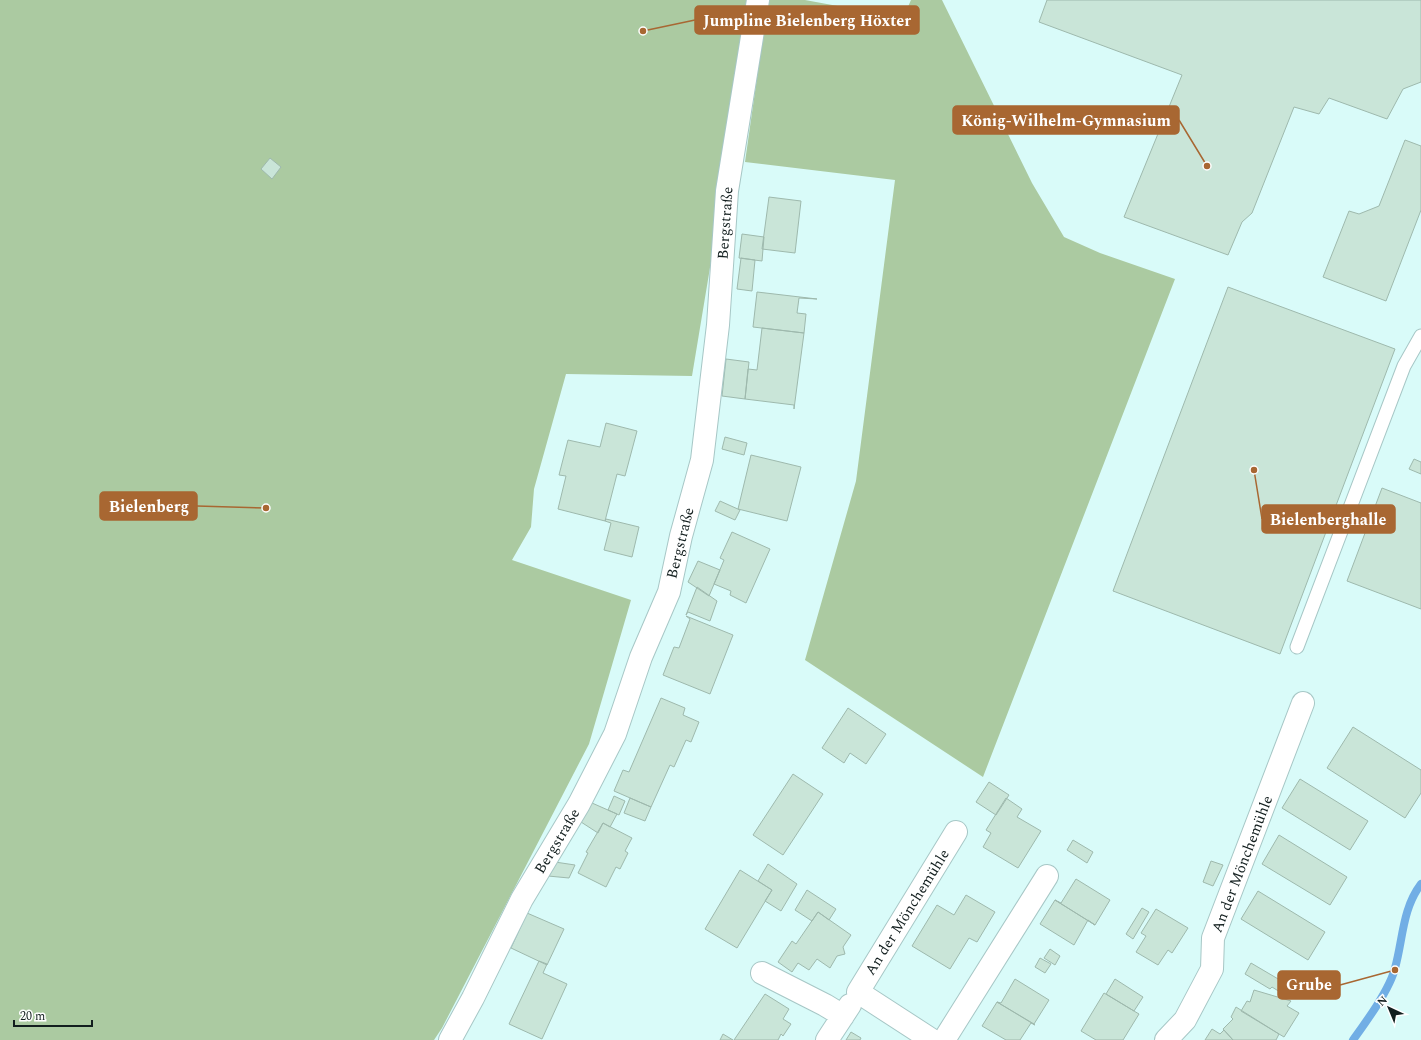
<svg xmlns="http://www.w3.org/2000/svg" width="1421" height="1040" font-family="Spectral,serif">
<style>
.green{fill:#abcaa1}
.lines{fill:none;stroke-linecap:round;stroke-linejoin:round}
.stream{stroke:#71aee5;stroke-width:8}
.building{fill:#c9e5d8;stroke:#9eb9ad}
.lane-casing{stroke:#a7c7c6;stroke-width:15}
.street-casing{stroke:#a7c7c6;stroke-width:24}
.lane{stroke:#fff;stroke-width:13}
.street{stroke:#fff;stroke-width:22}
.labels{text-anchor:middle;stroke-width:3;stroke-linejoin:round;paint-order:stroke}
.street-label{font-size:15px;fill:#121e1e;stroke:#fff}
.leader{fill:none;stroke:#a86732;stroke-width:1.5}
.callout-dot{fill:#a86732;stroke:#fff;stroke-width:1.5}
.callout{fill:#a86732;stroke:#a86732;stroke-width:1.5}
.callout-label{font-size:16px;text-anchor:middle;font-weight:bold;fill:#fff}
</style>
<rect width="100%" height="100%" fill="#d9fbf9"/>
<!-- green -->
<path class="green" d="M0,0h752l-13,93 -47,283 -126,-2 -32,115 -3,38 -19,33 119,40 -42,144 -147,284 -8,12h-434z
M768,0h37l98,18 8,-18h31l90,183 32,54 36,16 75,26 -192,498 -178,-117 51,-179 39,-301 -150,-18z"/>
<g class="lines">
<!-- stream -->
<path class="stream" d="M1353,1040c13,-18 37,-51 42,-72 8,-28 7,-59 26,-84"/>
</g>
<!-- building -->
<path class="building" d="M1047,0h374v82l-18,7 -16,30 -58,-21 -10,16 -25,-7 -42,106 -10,9 -14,33 -104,-38 58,-142 -143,-53z
M1405,140l16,6v64l-35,91 -63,-24 26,-66 10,3 20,-8z
M270,158l11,9 -9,12 -11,-10z
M769,197l32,4 -6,52 -33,-4z
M742,234l22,3 -2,24 -23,-3z
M741,258l14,2 -3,31 -15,-2z
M1228,287l167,62 -115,305 -167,-63z
M757,292l60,7 -18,-1 -2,15 9,1 -2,19 -51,-6z
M762,328l42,5 -10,76v-4l-49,-6 3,-30 9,1z
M726,359l23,3 -4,37 -23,-3z
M606,423l31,8 -12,45 -8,-2 -12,47 -47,-12 8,-33 -7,-1 9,-35 32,7z
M725,437l22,6 -3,12 -22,-6z
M751,455l50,12 -14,54 -49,-12z
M1414,459l7,3v12l-12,-5z
M1382,488l39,15v106l-74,-28z
M720,501l20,9 -5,10 -20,-9z
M606,519l33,8 -7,30 -28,-7 7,-27 -6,-2z
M732,532l38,17 -24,54 -16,-8 1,-4 -17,-7 10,-24 -4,-2z
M698,561l22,9 -11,26 -21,-14z
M697,587l20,14 -7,20 -22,-9 -2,3z
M686,616l47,19 -23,59 -47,-19 11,-28 5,1 11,-29z
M661,698l24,10 -2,7 16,7 -8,20 -5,-2 -12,27 -4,-2 -19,42 -37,-16 9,-21 6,2z
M848,708l38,26 -20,30 -16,-11 -6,10 -22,-15z
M1353,727l68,43v23l-16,25 -78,-50z
M793,774l30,20 -40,61 -30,-20z
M1300,779l68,42 -18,29 -68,-42z
M989,782l20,13 -13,20 -20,-13z
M614,796l11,5 -6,14 -11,-5z
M630,798l21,9 -6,14 -21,-8z
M1006,798l16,11 -5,8 24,14 -23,37 -35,-21 8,-14 -5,-3z
M592,803l25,11 -7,13 -7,-4 -5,10 -17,-11z
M603,823l29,15 -7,13 3,2 -8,16 -4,-2 -10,20 -28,-14 10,-20 -2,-1z
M1279,835l68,42 -17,28 -68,-41z
M1073,840l20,12 -6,11 -20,-13z
M1211,861l12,4 -10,21 -10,-4z
M555,862l20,3 -6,13 -21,-2z
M768,864l29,20 -16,27 -16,-10 7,-11 -14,-9z
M740,870l32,20 -35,58 -32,-19z
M1076,879l34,21 -15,25 -40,-25 6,3z
M807,890l29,19 -7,11 -11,-8 -6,9 -17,-11z
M1258,891l67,41 -17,28 -67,-41z
M966,895l29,17 -18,30 -8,-4 -19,31 -38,-23 25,-41 17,10z
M1055,900l40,25 -7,-5 -14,25 -34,-21z
M1142,908l7,4 -16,27 -7,-5z
M1156,909l32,19 -16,25 -4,-3 -10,15 -22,-13 10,-16 -5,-3z
M818,912l33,23 -8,12 2,7 -8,2 -7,12 -13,-9 -8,11 -11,-7 -6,9 -14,-10 14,-21 4,3z
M527,913l37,16 -17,36 -36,-17z
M1050,949l10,7 -5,9 -11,-7z
M1040,958l11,6 -6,9 -10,-6z
M539,961l8,3 -4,9 24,11 -25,55 -33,-15z
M1251,963l34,20 -5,9 -8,-5 -2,2 -25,-15z
M1015,979l34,21 -15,24 -37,-22 4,1z
M1115,979l28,18 -9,14 -28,-17z
M1254,990l37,11 -4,5 12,7 -15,24 -43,-26 6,-10 3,1z
M1104,993l35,21 -16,26h-27l-15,-9z
M765,994l24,15 -6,10 8,5 -8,12 -2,-2 -3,6h-44z
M997,1002l38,23 -4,-2 -11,17h-14l-24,-14z
M1236,1007l43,27 -3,6h-43l-10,-11 10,-10 -2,-2z
M1212,1029l8,5 4,-4 9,10h-28z
M851,1032l10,6 -1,2h-14z
M723,1034l10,6h-13z"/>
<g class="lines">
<defs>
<path id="lane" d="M1297,647l107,-281 17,-30"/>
<path id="street" d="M762,973l63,32 18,11
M450,1040l23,-42 49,-99 57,-95 36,-70 26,-77 28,-65 12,-56 21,-76 16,-135 9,-134 31,-191
M827,1040l23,-35
M932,1040l-74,-48 98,-160
M944,1040l103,-164
M1166,1040l19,-20 27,-51 1,-31 90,-235"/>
</defs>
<!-- lane casing -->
<use href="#lane" class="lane-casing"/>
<!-- street casing -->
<use href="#street" class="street-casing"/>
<!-- lane -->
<use href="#lane" class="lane"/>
<!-- street -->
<use href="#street" class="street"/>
</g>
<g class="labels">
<!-- street labels -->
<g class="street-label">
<text transform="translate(725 223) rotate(-86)" y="5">Bergstraße</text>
<text transform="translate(680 543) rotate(-76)" y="5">Bergstraße</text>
<text transform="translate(557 841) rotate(-59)" y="5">Bergstraße</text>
<text transform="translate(1242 864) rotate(-69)" y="5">An der Mönchemühle</text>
<text transform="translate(907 912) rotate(-58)" y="5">An der Mönchemühle</text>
</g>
</g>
<!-- callouts -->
<path class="leader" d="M643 31L695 20M1207 166L1179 120M266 508L197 506M1254 470L1262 519M1395 970L1340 985"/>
<g class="callout-dot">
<circle cx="643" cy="31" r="4"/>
<circle cx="1207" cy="166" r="4"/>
<circle cx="266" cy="508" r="4"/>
<circle cx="1254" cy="470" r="4"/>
<circle cx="1395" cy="970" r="4"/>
</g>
<g class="callout">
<rect x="695" y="6" width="224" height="28" rx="4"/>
<rect x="953" y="106" width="226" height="28" rx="4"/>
<rect x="100" y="492" width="97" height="28" rx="4"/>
<rect x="1262" y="505" width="133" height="28" rx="4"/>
<rect x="1278" y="971" width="62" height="28" rx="4"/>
</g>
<g class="callout-label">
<text x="807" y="26">Jumpline Bielenberg Höxter</text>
<text x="1066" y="126">König-Wilhelm-Gymnasium</text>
<text x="149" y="512">Bielenberg</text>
<text x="1328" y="525">Bielenberghalle</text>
<text x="1309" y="990">Grube</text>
</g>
<!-- north arrow -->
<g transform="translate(1389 1008) rotate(316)" stroke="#ffffff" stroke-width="3" paint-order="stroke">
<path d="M0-3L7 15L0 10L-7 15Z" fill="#121e1e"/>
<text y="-6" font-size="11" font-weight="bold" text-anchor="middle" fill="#121e1e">N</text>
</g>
<!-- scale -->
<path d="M14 1020v6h78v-6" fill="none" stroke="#121e1e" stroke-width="2"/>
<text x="20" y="1020" font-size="12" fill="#121e1e" stroke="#ffffff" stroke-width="3" paint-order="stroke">20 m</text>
</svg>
